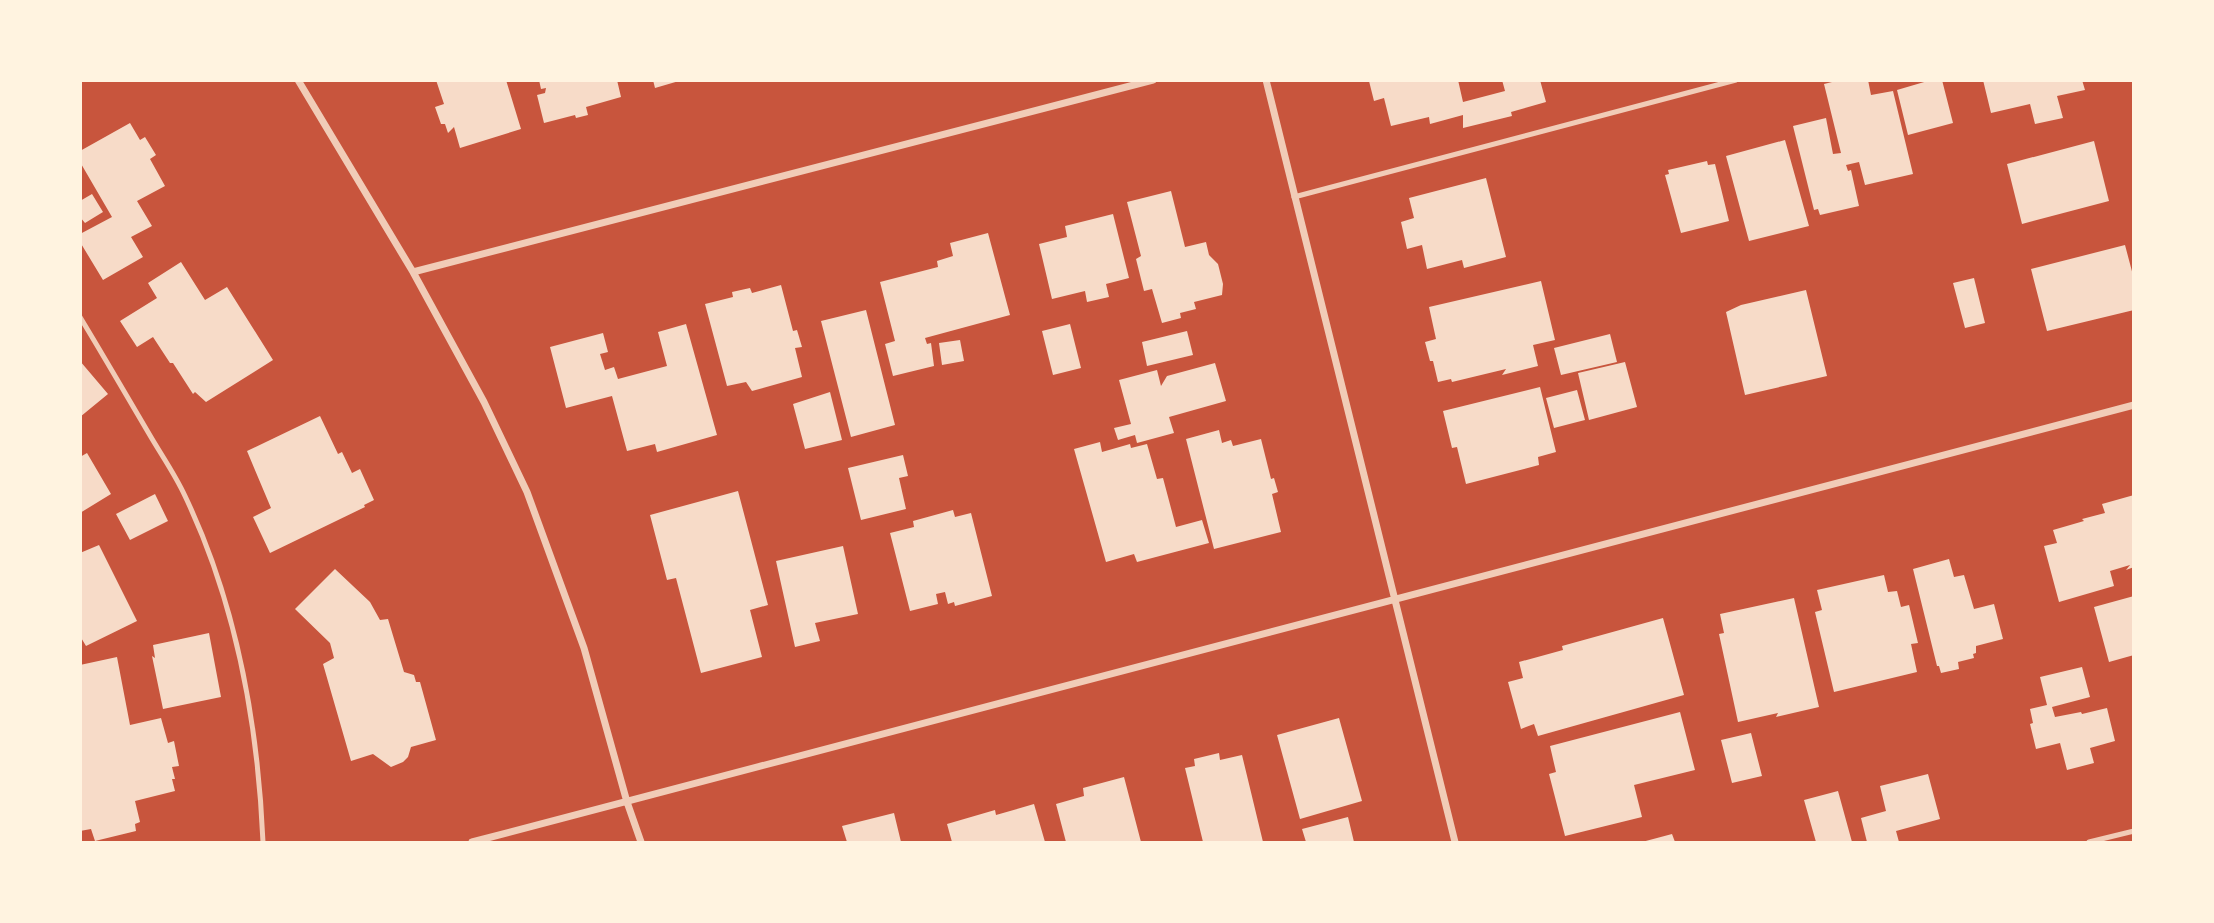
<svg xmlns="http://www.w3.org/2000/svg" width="2214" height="923" font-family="'Crimson Pro',serif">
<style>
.building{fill:#f7dbc8}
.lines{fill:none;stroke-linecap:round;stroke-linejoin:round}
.service{stroke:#f1ccb7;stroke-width:5}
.minor{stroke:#f1ccb7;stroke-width:7}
</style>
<rect width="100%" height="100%" fill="#c8553d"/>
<!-- building -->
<path class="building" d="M436,80h70l15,49 -61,19 -6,-21 -6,6 -3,-9h-4l-6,-17 9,-3z
M539,80h78l4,17 -35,10 2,8 -12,3 -1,-3 -31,8 -7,-28 8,-2 1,-5 -5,1z
M653,80h26v1l-24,7z
M1373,80h85l5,22 42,-11 -3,-11h38l6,22 -35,10 1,4 -49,12v-13l-33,9 -1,-7 -38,9 -7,-28 -10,3 -5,-20z
M1840,80h28l3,15 22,-4 20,83 -48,11 -6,-23 -13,3 2,6 3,-1 8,36 -39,9 -2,-6 -4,1 -21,-84 33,-8 7,36 8,-1 -17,-69z
M1931,80h11l11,43 -45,12 -11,-45z
M1983,80h99l3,10 -28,6 6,22 -28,6 -5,-20 -39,9z
M130,123l10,17 5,-3 11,18 -6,4 15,27 -28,15 15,25 -21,11 12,20 -40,23 -23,-38v-8l32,-17 -32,-55v-11z
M1785,140l24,86 -60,15 -23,-85z
M2094,141l15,60 -87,23 -15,-60z
M1707,161l1,4 7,-1 14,57 -48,12 -16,-58 4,-1 -1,-4z
M1486,178l20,79 -42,11 -2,-8 -35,9 -5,-24 -15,4 -6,-27 13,-4 -5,-20z
M1171,191l14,56 21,-5 3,13 9,9 5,20 -1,11 -28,7 2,7 -16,4 1,5 -19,5 -10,-34 -8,2 -8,-32 5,-3 -14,-54z
M92,194l11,18 -18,11 -5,-6v-16z
M1113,214l16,64 -23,6 3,13 -22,5 -2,-11 -33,8 -13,-55 28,-7 -2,-11z
M988,233l22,82 -85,23 2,6 4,-1 3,23 -41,10 -8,-32 10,-3 -15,-59 58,-15 -1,-6 16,-5 -3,-13z
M2125,245l9,34v31l-87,21 -16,-62z
M181,262l24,38 22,-13 46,73 -67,42 -11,-10 -2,2 -20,-31h-3l-17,-26 -16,10 -17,-26 37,-23 -9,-15z
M1974,278l11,45 -20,5 -12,-45z
M1541,281l14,59 -22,5 5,21 -36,9 4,-6 -54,13 -1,-3 -13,3 -5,-21h-3l-5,-19 11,-3 -7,-32z
M781,285l12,46 4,-1 5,17 -7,1 7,29 -50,14 -6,-9 -19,4 -22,-82 28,-7 -1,-5 18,-4 2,5z
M1806,290l21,86 -82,19 -19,-83 15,-7z
M866,310l29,115 -44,12 -30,-116z
M686,324l31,111 -60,17 -2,-8 -28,7 -15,-55 -46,12 -16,-61 53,-14 5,19 -8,2 5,16 9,-3 4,12 49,-13 -9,-34z
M1070,324l11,44 -28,7 -11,-44z
M1187,331l6,24 -46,11 -5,-24z
M1610,334l7,28 -56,13 -7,-27z
M960,340l4,21 -22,4 -3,-22z
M80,361l28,33 -28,23z
M1625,362l12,45 -48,13 -11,-47z
M1215,363l11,38 -57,16 5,16 -37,10 -2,-8 -17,5 -4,-12 17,-4 -12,-44 38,-10 4,16 6,-10z
M1540,387l16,65 -18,5 1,8 -73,19 -9,-37 -5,1 -9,-37z
M1577,390l8,30 -31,8 -8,-30z
M830,392l12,48 -37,9 -12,-45z
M320,416l18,38 4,-2 10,21 8,-4 14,31 -10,5 1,2 -95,46 -17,-36 18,-9 -24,-57z
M1219,430l3,13 9,-3 2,6 28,-7 10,40 3,-1 4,14 -6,2 9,38 -67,17 -28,-110z
M1100,442l2,10 28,-8 1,4 16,-4 10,35 6,-1 13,49 26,-7 7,23 -72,19 -3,-8 -28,8 -32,-113z
M87,453l24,41 -31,19v-56z
M903,455l5,21 -9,2 7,31 -45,11 -13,-52z
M738,491l30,114 -18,5 12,47 -61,16 -25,-95 -9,2 -17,-65z
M155,494l13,27 -38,19 -14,-26z
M2134,495v72l-8,3 4,-5 -20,6 4,15 -55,16 -15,-56 13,-3 -4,-13 31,-9 -2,-2 23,-6 -3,-9z
M953,510l2,7 16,-4 21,83 -37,10 -1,-4 -6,2 -3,-12 -9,2 2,10 -28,7 -20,-78 24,-6 -1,-6z
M99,545l38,76 -51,25 -6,-10v-83z
M843,546l15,68 -43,9 5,18 -25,6 -19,-86z
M1949,559l5,18 10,-2 10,34 20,-5 9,35 -27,7v7l-3,1 1,4 -16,4 1,7 -18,4 -2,-7h-2l-24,-97z
M335,569l35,33 10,18 8,-1 16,53 10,3 2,7h4l16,58 -25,7 -3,10 -5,5 -12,5 -18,-13 -22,7 -28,-97 11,-6 -4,-15 -35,-34z
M1884,575l4,17 9,-1 4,16 8,-2 9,38 -7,1 6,28 -83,20 -19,-80 7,-2 -5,-20z
M2134,596v59l-25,7 -15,-55z
M1794,598l25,109 -43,10 2,-4 -40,9 -19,-88 5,-1 -4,-19z
M1663,618l21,77 -146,41 -4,-12 -13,5 -13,-47 15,-4 -4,-16 44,-12 -1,-4z
M209,633l12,64 -58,12 -11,-53 3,2 -2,-13z
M117,657l13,68 31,-7 7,25 6,-2 5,25 -7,1 3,12h-3l3,12 -40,10 5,21 -5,2 1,7 -41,10 -4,-12 -11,2v-166z
M2082,667l8,30 -38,10 3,10 26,-5 1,2 25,-6 8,33 -25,7 4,15 -27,7 -7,-27 -24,6 -6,-25 3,-1 -3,-14 17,-4 -7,-28z
M1680,712l15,58 -61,15 8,32 -77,19 -16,-62 7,-2 -6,-26z
M1339,718l23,83 -62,18 -23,-84z
M1751,733l11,43 -30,7 -11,-43z
M1219,753l1,7 22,-5 21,87h-60l-18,-74 10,-2 -1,-7z
M1928,774l12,45 -44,12 3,11h-32l-6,-24 25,-7 -6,-25z
M1124,777l17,65h-75l-10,-38 28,-8 -1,-8z
M1838,791l14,51h-36l-12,-42z
M1034,804l11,38h-93l-5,-18 48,-14 1,5z
M894,813l7,29h-54l-5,-16z
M1348,817l6,25h-48l-4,-13z
M1672,834l3,8h-33z"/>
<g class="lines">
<!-- service -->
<path class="service" d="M1294,197l442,-117
M80,317c23,38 45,76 68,115 12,21 27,42 37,64 51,107 73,229 78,346
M2089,842l45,-11"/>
<!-- minor -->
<path class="minor" d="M298,80l115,192 71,130 43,90 57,156 43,154 14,40
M1266,80l189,762
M413,272l740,-192
M472,842l1662,-437"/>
</g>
<!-- border -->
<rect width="2214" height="923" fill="none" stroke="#fff3e0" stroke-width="164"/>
</svg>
